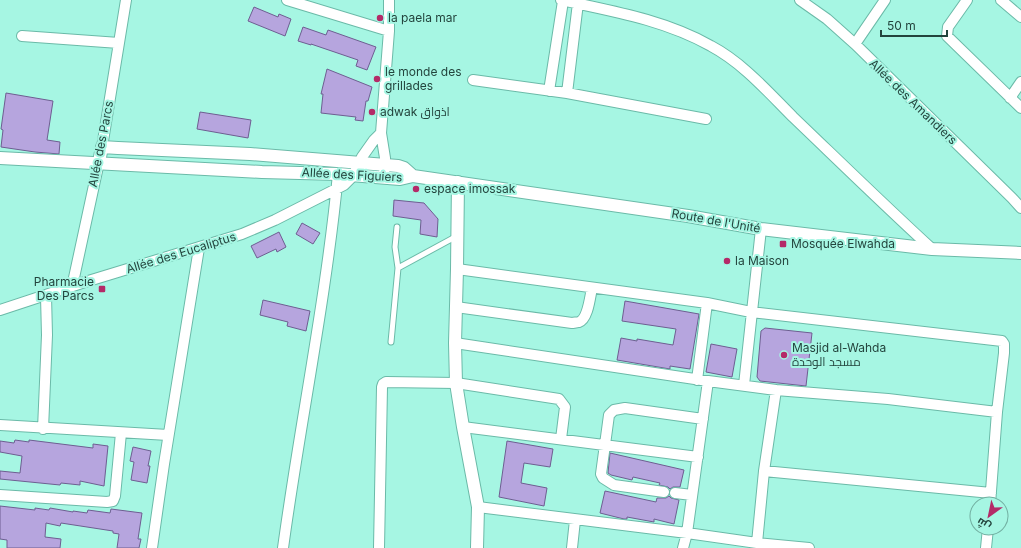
<svg xmlns="http://www.w3.org/2000/svg" width="1021" height="548" font-family="Inter,Cairo,sans-serif">
<style>
.building{fill:#b6a5de;stroke:#6e5e91}
.lines{fill:none;stroke-linecap:round;stroke-linejoin:round}
.service-casing{stroke:#6bbaa8;stroke-width:7}
.minor-casing{stroke:#6bbaa8;stroke-width:12}
.tertiary-casing{stroke:#6bbaa8;stroke-width:14}
.service{stroke:#fff;stroke-width:5}
.minor{stroke:#fff;stroke-width:10}
.tertiary{stroke:#fff;stroke-width:12}
.poi-dot{fill:#b42a68;stroke:#a6f6e3;stroke-width:1.5}
.labels{text-anchor:middle;stroke-width:4;stroke-linejoin:round;paint-order:stroke}
.poi-label{font-size:12px;fill:#23443d;stroke:#a6f6e3;text-anchor:start}
.street-label{font-size:12px;fill:#23443d;stroke:#a6f6e3}
</style>
<rect width="100%" height="100%" fill="#a6f6e3"/>
<!-- building -->
<path class="building" d="M254,7l24,10 1,-3 12,5 -6,17 -37,-15z
M303,27l23,8 2,-5 48,17 -9,23 -11,-4 2,-6 -47,-16v1l-13,-4z
M327,69l45,18 -4,14h-2l-3,20 -8,-1 1,-3 -35,-4 2,-19h-2z
M6,93l47,8 -6,39 13,2 -1,12 -24,-2 -34,-5 2,-17 -2,-1z
M200,112l51,8 -3,18 -51,-9z
M394,200l30,3 14,16 -1,18 -17,-3 1,-14 -28,-4z
M302,223l18,10 -7,11 -17,-10z
M279,232l7,15 -9,5 -1,-3 -19,9 -6,-12z
M263,300l47,11 -4,20 -19,-5 1,-4 -28,-7z
M625,301l74,13 -9,55 -20,-3v3l-53,-9 4,-22 16,3v-2l36,6 3,-16 -54,-8z
M765,328l47,5 -6,53 -46,-5 -3,-4 4,-46z
M711,344l26,5 -5,28 -26,-5z
M15,440l14,2v-2l64,8v-4l15,2 -4,40 -24,-5v4l-19,-2 -1,2 -60,-6v-8l20,2 2,-17 -22,-4v-11l14,2z
M507,441l46,8 -3,18 -26,-4 -3,20 26,5 -3,18 -45,-9z
M133,447l18,4 -3,15h2l-3,17 -16,-3 3,-18 -4,-1z
M610,453l74,17 -4,17h-7l-3,2 -2,-2 -9,-2 1,-2 -27,-6 -1,3 -21,-5 -3,-2z
M605,491l51,11 1,-4h9l3,-2 2,2 8,2 -5,24 -20,-5v3l-27,-5v2h-3l-24,-6z
M0,506l35,4v-2l14,2 1,-2 23,4v-1l14,2 1,-3 22,3 1,-4 31,4 -4,26h3l-2,9h-22l2,-14 -6,-1v-2l-52,-8 -1,3 -14,-3 -1,14 16,2 -1,9h-53v-8l-7,-1z"/>
<g class="lines">
<defs>
<path id="service" d="M397,227l-2,20 3,21 59,-32
M391,342l7,-74"/>
<path id="minor" d="M287,0l102,31
M561,0c51,11 104,20 150,46 32,17 57,46 82,71 46,44 92,89 139,132
M800,0l27,19 28,25 157,154 9,10
M967,0l-19,27 -1,9 74,72
M1001,0l20,17
M22,36l97,7
M855,44l30,-44
M473,80l94,13 139,26
M549,91l14,-90
M567,93l11,-90
M1010,98l11,-16
M102,147l24,-147
M384,178l1,-20 -4,-25 8,-102v-31
M457,269l250,34 44,9 251,29 2,3v9l-7,59 -7,92
M72,287l27,-125
M456,307l116,16c1,0 6,-1 7,-1 9,-3 11,-25 13,-34
M0,310l85,-28 157,-48 33,-14 69,-35 9,-9 9,-19 12,-17 7,-7
M455,343l253,38 68,9 112,9 109,13
M697,380l10,-77
M744,385l17,-156
M0,425l168,10
M463,427l235,30
M43,429l4,-94 -1,-39
M764,471l227,22
M664,492l-50,-7 -11,-7 -2,-4 8,-59 5,-5 11,-2 78,11
M675,493l17,2
M0,495l107,7 6,-1 2,-5 6,-63
M478,507l209,26 70,10 52,5
M757,543l7,-72 12,-81
M152,548l12,-84 35,-216
M283,548c17,-125 43,-248 55,-374
M379,548l3,-161 1,-3 3,-2 70,1 103,16 6,8 -4,32
M572,548l3,-28
M683,548l4,-15 21,-152
M986,548l2,-20"/>
<path id="tertiary" d="M0,158l262,14 76,2 62,5 13,-3 275,40 73,13 171,20 89,4
M99,162l3,-15 16,1 132,6 148,12 6,2 9,8
M458,182l-1,87 -2,74 1,40 7,44 15,80 -1,41"/>
</defs>
<!-- service casing -->
<use href="#service" class="service-casing"/>
<!-- minor casing -->
<use href="#minor" class="minor-casing"/>
<!-- tertiary casing -->
<use href="#tertiary" class="tertiary-casing"/>
<!-- service -->
<use href="#service" class="service"/>
<!-- minor -->
<use href="#minor" class="minor"/>
<!-- tertiary -->
<use href="#tertiary" class="tertiary"/>
</g>
<!-- markers -->
<g class="poi-dot">
<circle cx="380" cy="18" r="4"/>
<circle cx="377" cy="79" r="4"/>
<circle cx="372" cy="112" r="4"/>
<circle cx="416" cy="189" r="4"/>
<rect x="779" y="240" width="8" height="8" rx="2"/>
<circle cx="727" cy="261" r="4"/>
<rect x="98" y="285" width="8" height="8" rx="2"/>
<circle cx="784" cy="355" r="4"/>
</g>
<g class="labels">
<!-- poi labels -->
<g class="poi-label">
<text x="388" y="22">la paela mar</text>
<text x="385" y="76">le monde des<tspan x="385" dy="14">grillades</tspan></text>
<text x="380" y="116">adwak اذواق</text>
<text x="424" y="193">espace imossak</text>
<text x="791" y="248">Mosquée Elwahda</text>
<text x="735" y="265">la Maison</text>
<text x="94" y="286" text-anchor="end">Pharmacie<tspan x="94" dy="14">Des Parcs</tspan></text>
<text x="792" y="352">Masjid al-Wahda<tspan x="792" dy="14">مسجد الوحدة</tspan></text>
</g>
<!-- street labels -->
<g class="street-label">
<text transform="translate(913 102) rotate(44)" y="4">Allée des Amandiers</text>
<text transform="translate(101 144) rotate(-79)" y="4">Allée des Parcs</text>
<text transform="translate(352 175) rotate(3)" y="4">Allée des Figuiers</text>
<text transform="translate(716 221) rotate(10)" y="4">Route de l'Unité</text>
<text transform="translate(181 253) rotate(-17)" y="4">Allée des Eucaliptus</text>
</g>
</g>
<!-- north arrow -->
<g transform="translate(989 516) rotate(213)"><circle r="19" fill="#a6f6e3" stroke="#72afa1"/>
<path d="M0-3L7 15L0 10L-7 15Z" fill="#b42a68"/>
<text y="-6" font-size="11" font-weight="bold" text-anchor="middle" fill="#23443d">ش</text>
</g>
<!-- scale -->
<path d="M881 30v6h66v-6" fill="none" stroke="#23443d" stroke-width="2"/>
<text x="887" y="30" font-size="12" fill="#23443d" stroke="#a6f6e3" stroke-width="3" paint-order="stroke">50 m</text>
</svg>
